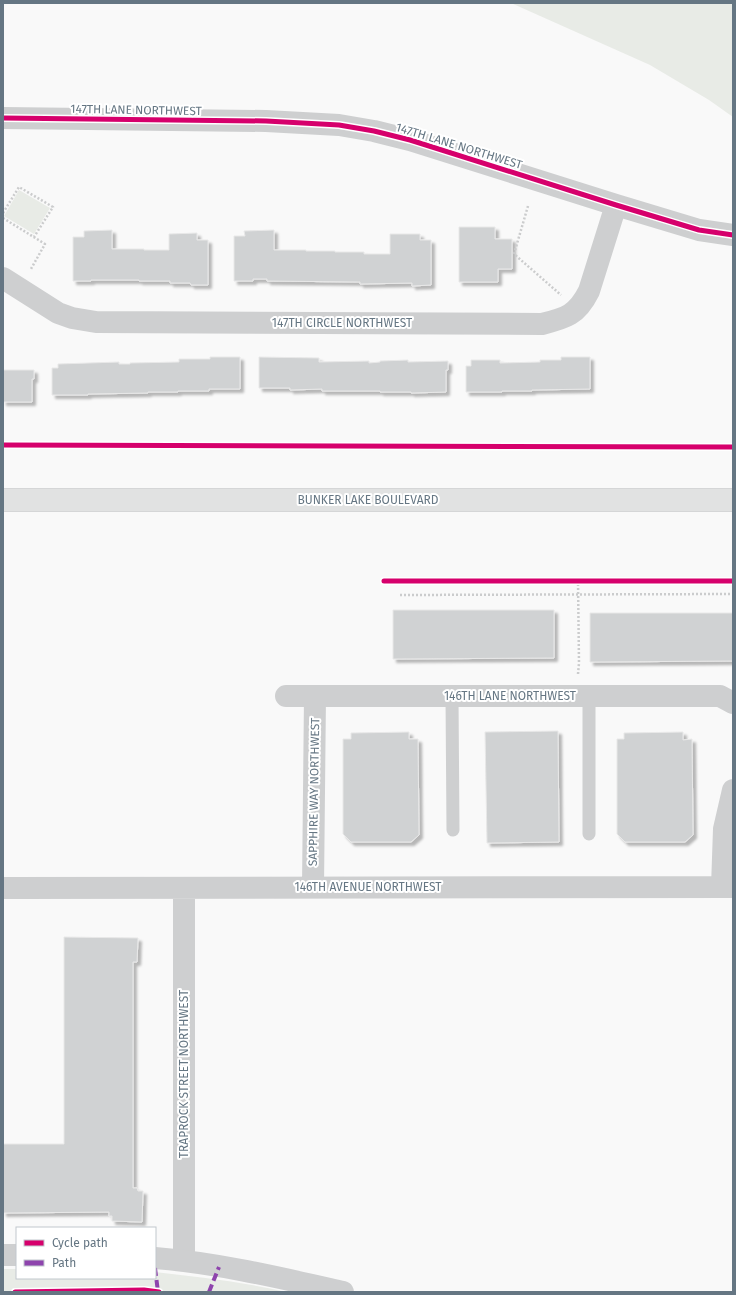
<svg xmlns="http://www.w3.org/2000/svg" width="736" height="1295" font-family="'Fira Sans',sans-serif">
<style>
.green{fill:#e8ebe6}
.building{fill:#d0d2d3;stroke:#e8e8e8;filter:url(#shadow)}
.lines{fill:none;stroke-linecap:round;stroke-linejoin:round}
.secondary-casing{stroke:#d5d6d7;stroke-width:24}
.path{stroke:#cbcccd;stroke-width:2.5;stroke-dasharray:2 2;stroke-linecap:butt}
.service{stroke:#cecfd0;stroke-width:13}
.minor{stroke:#cecfd0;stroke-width:22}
.tertiary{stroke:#cecfd0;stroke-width:22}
.secondary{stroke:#e1e2e2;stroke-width:22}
.quiet{stroke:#8e44ad;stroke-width:4;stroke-dasharray:8 4;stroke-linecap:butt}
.cycleway-casing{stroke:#fff;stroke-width:8}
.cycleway{stroke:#d6006c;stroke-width:5}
.labels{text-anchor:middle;stroke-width:4;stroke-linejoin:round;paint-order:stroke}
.street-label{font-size:12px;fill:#657683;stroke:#fff}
</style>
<defs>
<filter id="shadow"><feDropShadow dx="3.5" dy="3.5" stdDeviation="1" flood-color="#0004"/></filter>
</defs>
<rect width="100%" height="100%" fill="#f9f9f9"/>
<!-- green -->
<path class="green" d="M511,3h222v114l-24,-17 -59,-35z
M19,190l31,18 -16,26 -30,-18z
M3,1269h14v9h138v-6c44,5 88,10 131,20h-283z"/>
<!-- building -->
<path class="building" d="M459,227h36v12h17v30h-14v13h-39z
M112,230v19h32v1h25v-16l28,-1v7h11v45h-17l-1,-2h-20v-2h-31v-1h-48v1h-18v-44h11v-6z
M274,230v20h32v1h29v1h29v2h26v-20h30v6h11v45l-19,1v-3l-52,1v-2l-93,-1v-2h-14v2h-19v-45h11l-1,-5z
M210,357h30v32h-31v2h-31v1h-30v1l-60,1v1h-36v-27h6v-4l61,-2v2h11v-1l49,-1v-3h31z
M259,357l60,1v4l50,-1v2l11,-1v-1l28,-1v2l40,-1v9h-2v22l-35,1v-1h-31v-1h-58v-2l-32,1v-2h-31z
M561,357h29v32l-58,1v1h-30v1h-36v-26h5v-6h29v3l40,-1v-2h21z
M3,370h31v9h-2v23h-29z
M393,610h161v48l-161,1z
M590,613h143v48l-143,1z
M558,731l1,111 -72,1 -2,-111z
M409,732v7h9l1,96 -8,7h-60l-8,-8v-95h8v-6z
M683,732v8l9,-1 1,96 -8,7h-60l-8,-8v-95h7v-6z
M64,937l74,1 -1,24h-4v226h4l1,3h5l-1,31 -30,-1v-5h-3v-4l-106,1v-69h61z"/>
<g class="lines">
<defs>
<path id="secondary" d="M3,500h730"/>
</defs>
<!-- secondary casing -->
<use href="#secondary" class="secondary-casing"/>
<!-- path -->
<path class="path" d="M528,206l-14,48 47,41
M3,213l16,-26 34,20 -19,30
M3,218l42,26 -14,25
M400,595l333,-1
M578,674l1,-11 -1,-82"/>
<!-- service -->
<path class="service" d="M452,696l1,134
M589,696v138"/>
<!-- minor -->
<path class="minor" d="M3,118l263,3 73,4 35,6 36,9 206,65 83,25 34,5
M3,278l55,35 14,5 24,4 446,2c24,-6 35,-9 47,-33l27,-86
M286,696h434l13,7
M313,887l2,-191
M722,887l2,-58 9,-39
M3,888l730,-1
M184,1260v-372"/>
<!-- tertiary -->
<path class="tertiary" d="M3,1255h14
M155,1258c63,5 126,20 188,34"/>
<!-- secondary -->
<use href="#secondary" class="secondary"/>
<!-- quiet -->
<path class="quiet" d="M155,1268l3,24
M209,1292l10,-25"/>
<defs>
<path id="cycleway" d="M3,118l263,3 73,4 35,6 36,9 206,65 83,25 34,5
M3,445l730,2
M384,581h349
M15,1292l129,-2 15,2"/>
</defs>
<!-- cycleway casing -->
<use href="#cycleway" class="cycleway-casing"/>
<!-- cycleway -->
<use href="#cycleway" class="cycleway"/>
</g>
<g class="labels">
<!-- street labels -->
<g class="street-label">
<text transform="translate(136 110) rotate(1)" y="4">147TH LANE NORTHWEST</text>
<text transform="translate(459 146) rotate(17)" y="4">147TH LANE NORTHWEST</text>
<text x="342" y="327">147TH CIRCLE NORTHWEST</text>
<text x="368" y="504">BUNKER LAKE BOULEVARD</text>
<text x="510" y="700">146TH LANE NORTHWEST</text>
<text transform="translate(314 792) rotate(-89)" y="4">SAPPHIRE WAY NORTHWEST</text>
<text x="368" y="891">146TH AVENUE NORTHWEST</text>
<text transform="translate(184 1074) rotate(-90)" y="4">TRAPROCK STREET NORTHWEST</text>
</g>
</g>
<!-- border -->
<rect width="736" height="1295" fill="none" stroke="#657683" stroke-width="8"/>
<!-- legend -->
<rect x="16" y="1227" width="140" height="52" fill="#ffffff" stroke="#c1c8cd"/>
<rect x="24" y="1240" width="20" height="6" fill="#d6006c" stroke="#c1c8cd"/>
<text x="52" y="1247" font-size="12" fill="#657683">Cycle path</text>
<rect x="24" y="1260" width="20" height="6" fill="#8e44ad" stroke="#c1c8cd"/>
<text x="52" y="1267" font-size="12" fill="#657683">Path</text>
</svg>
